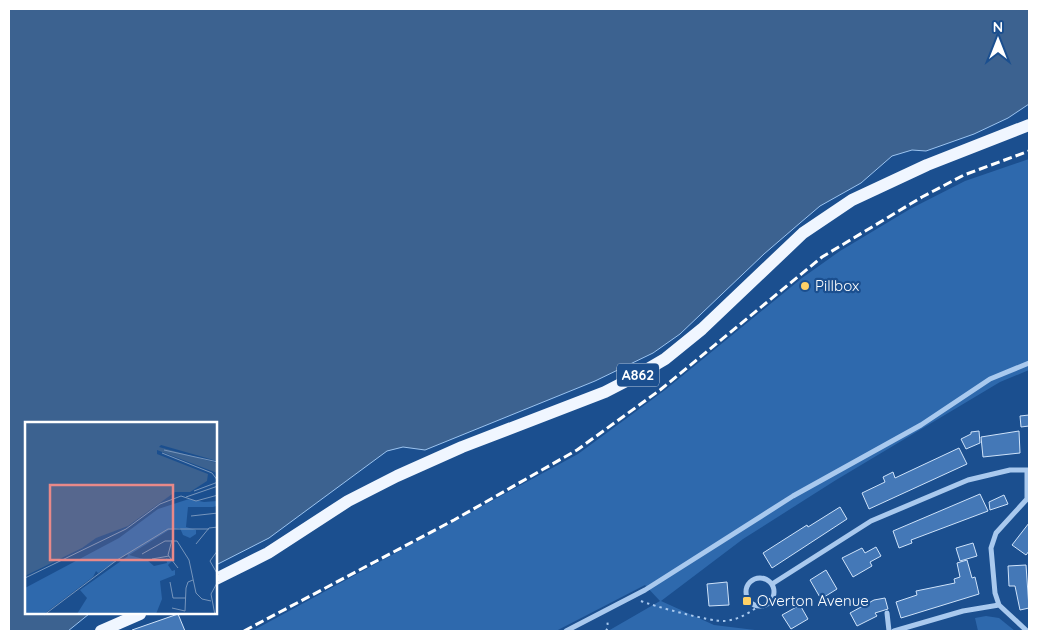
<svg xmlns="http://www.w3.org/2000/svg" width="1038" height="640" font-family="Quicksand,sans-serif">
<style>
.green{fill:#2e69ad}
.water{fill:#3c6290;stroke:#9cc4f0}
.building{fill:#4478b7;stroke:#cfe3fa}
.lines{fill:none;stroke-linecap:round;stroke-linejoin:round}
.path{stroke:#a9c9ee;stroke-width:2;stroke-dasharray:2.5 4;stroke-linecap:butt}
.street{stroke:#a9c9ee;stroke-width:5}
.primary{stroke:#f0f6ff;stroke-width:12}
.rail{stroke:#fff;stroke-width:3;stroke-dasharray:9 4;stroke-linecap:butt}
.poi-dot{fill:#ffd166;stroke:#1b4f8f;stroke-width:2}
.labels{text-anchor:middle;stroke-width:4.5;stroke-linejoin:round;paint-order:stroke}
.shield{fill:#1b4f8f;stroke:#bbcadd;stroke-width:1}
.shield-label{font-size:14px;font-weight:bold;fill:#fff}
.poi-label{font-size:15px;fill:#fff;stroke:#1b4f8f;text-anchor:start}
.inset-road{fill:none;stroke:#7695bc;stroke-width:1}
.view{fill:#e88989;fill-opacity:0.15;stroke:#e88989;stroke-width:2.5}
.inset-edge{fill:none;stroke:#fff;stroke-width:2.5}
</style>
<rect width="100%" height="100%" fill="#1b4f8f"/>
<!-- green -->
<path class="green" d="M1029,159v211l-29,12 -164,98 -93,59 -82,62 53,24 49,6h-155l52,-30 -15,-16 -89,46h-304l326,-177 87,-64 137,-112 38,-27 70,-42 55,-28z
M986,616l13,2 16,13h-37l-3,-13z"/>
<!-- water -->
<path class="water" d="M9,9h1020v95l-21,14 -34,16 -48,17 -14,-1 -20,6 -31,27 -41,23 -20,17 -36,31 -84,80 -27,19 -58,28 -170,69 -22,-3 -16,4 -118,87 -53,27v-141h-190v190h63l-21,17h-59z"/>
<!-- building -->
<path class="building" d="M1029,415v11l-8,1 -1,-11z
M979,431l1,12 -14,6 -5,-10 10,-5v-2z
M1019,431l1,22 -37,4 -2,-20z
M959,448l8,16 -98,45 -7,-16 23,-11 -2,-5 10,-5 2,6z
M980,494l8,17 -77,29 1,3 -13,5 -6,-17z
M1004,495l4,9 -18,6 -1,-8z
M840,507l7,12 -75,49 -9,-15 44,-28 1,2z
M1029,523v28l-3,4 -14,-10z
M973,543l4,13 -17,5 -4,-13z
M876,547l5,9 -11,6 2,4 -19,11 -11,-19 20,-10 3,5z
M967,560l5,18 3,-1 4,17 -78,24 -5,-16 21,-7 -1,-4 39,-8 -1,-4 6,-2 -3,-14z
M1026,565l3,43 -9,2 -5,-24h-6l-1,-20z
M826,570l11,19 -16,10 -11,-19z
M727,582l2,23 -20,1 -2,-22z
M885,598l3,11 -13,4 2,3 -20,10 -7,-13 24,-13z
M800,605l8,14 -17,10 -9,-14z
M178,614l7,17h-53v-1z"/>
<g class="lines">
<!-- path -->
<path class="path" d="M641,601c12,5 71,21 83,20 14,-1 23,-7 35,-15
M606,631l2,-4 -1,-8"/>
<!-- street -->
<path class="street" d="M746 592a14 14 0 1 1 28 0a14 14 0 1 1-28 0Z
M772,584l99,-63 97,-41 42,-10h19
M887,613l2,18
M566,631l79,-41 148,-94 128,-71 69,-46 39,-16
M894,631l69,-20 36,-6
M1027,631l-28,-26 -4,-12 -4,-45 5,-15 31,-34v-29"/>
<!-- primary -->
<path class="primary" d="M216,579l52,-26 80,-52 49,-25 65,-29 143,-55 31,-16 29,-17 37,-30 101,-96 49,-33 75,-35 102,-40
M101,631l39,-17"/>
<!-- rail -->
<path class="rail" d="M244,631l210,-111 123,-70 83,-60 162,-133 100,-60 42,-22 65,-24"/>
</g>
<!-- markers -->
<g class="poi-dot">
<circle cx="805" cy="286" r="5"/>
<rect x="742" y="596" width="10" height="10" rx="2.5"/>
</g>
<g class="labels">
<!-- shield labels -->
<rect class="shield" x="617" y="363.5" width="42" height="23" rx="4"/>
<g class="shield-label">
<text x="638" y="380">A862</text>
</g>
<!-- poi labels -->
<g class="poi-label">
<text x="815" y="291">Pillbox</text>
<text x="757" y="606">Overton Avenue</text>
</g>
</g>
<!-- overview -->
<g transform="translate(25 422)">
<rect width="192" height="192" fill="#1b4f8f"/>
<path d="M164,77l15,3 13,-1v5l-4,1h-25l-2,20 10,3v4l-6,4 -7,-3 -3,-7 -11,2 -40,25 18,5 7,6 13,-3 -1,-5 6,3 -4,4 4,6 3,-1v5l-15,6 2,18 -6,15h-79l10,-16 -7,-8 48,-34 -1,-2 -29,19 -2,-2 -3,6 -49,37 -19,1v-27l94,-50 39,-29z" fill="#2e69ad"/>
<path d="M0,0h192v39l-56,-16 -2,2 58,16v10l-60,-23v4l51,20 -1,7 -17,11h-15l-47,34 -32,12 -14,10 -57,28z" fill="#3c6290"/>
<path class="inset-road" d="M139,28l54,12M137,31l50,20 6,8M169,69l24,-9M161,75l32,-11M166,94l27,-3M147,118l-4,15 10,13M171,122l13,-16 9,-1M193,128l-8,11 8,14M117,132l23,-13h12l12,19 7,33 6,6 9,2M127,137l17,-3M0,156l101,-49 34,-25 21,-8 15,5 22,-6M145,160l3,16h13M147,186l13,3 1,-23 2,-6 5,-2M19,193l73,-55 51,-31h41M190,193l-4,-21 7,-13"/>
<path class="view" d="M25,63h123v75h-123z"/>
<rect width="192" height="192" class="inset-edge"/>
</g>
<!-- border -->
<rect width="1038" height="640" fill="none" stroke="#ffffff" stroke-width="20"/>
<!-- north arrow -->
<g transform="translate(998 40)" stroke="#1b4f8f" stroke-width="4" paint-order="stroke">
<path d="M0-4L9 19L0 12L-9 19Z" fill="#ffffff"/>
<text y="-8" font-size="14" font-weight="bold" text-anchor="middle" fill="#ffffff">N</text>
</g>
</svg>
